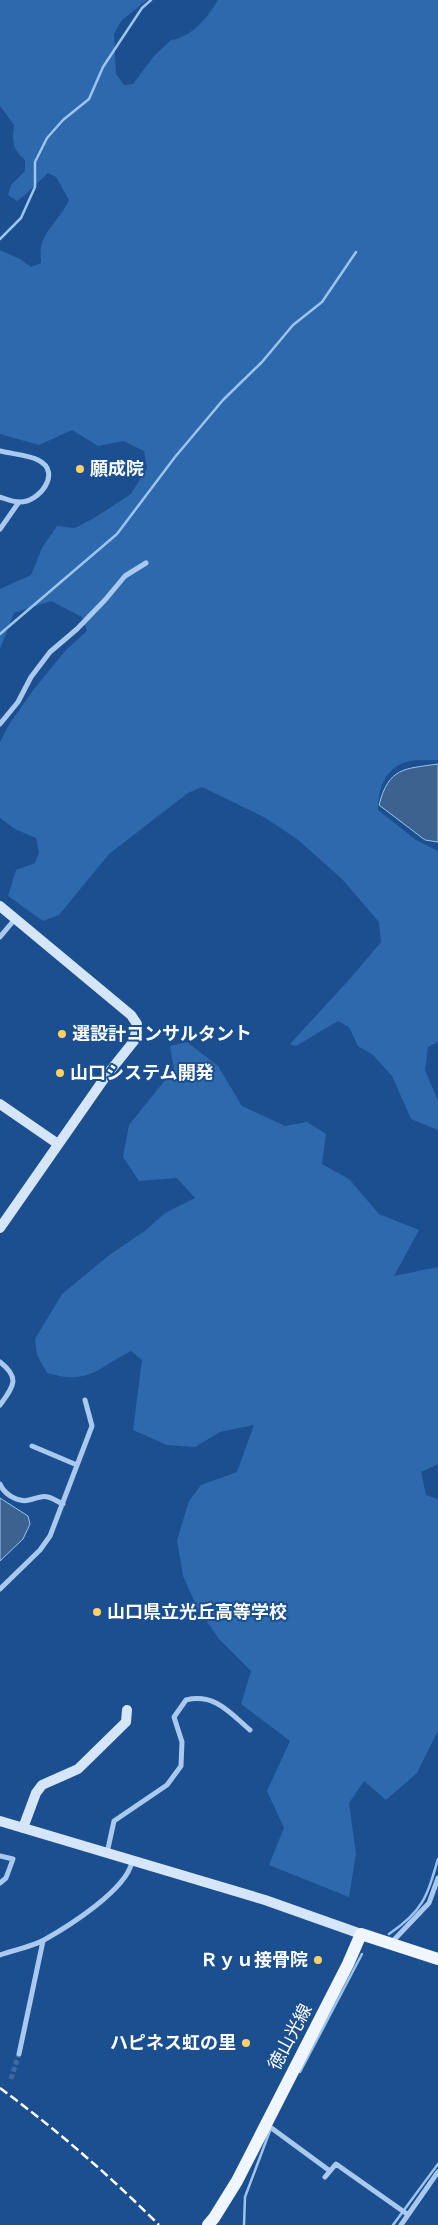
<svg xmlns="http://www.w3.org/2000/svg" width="438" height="2225" font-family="Mulish,'Noto Sans JP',sans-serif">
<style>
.green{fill:#2e69ad}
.water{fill:#3c6290;stroke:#9cc4f0}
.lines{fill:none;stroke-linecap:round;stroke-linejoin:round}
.stream{stroke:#9cc4f0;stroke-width:2.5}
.street-tunnel{stroke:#3d69a0;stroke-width:5;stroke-dasharray:5 2.5;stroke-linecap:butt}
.street{stroke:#a9c9ee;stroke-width:5}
.secondary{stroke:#d6e6fa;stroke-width:10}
.primary{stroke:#f0f6ff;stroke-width:12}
.rail{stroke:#fff;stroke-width:2.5;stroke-dasharray:9 4;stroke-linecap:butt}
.poi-dot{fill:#ffd166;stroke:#1b4f8f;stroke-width:2}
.labels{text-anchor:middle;stroke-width:4;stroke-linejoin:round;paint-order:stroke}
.poi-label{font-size:18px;font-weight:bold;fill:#fff;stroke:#1b4f8f;text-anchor:start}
.street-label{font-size:18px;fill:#fff;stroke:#1b4f8f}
</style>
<rect width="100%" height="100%" fill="#1b4f8f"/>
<!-- green -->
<path class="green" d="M0,0h147l-26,21 -7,13 2,40 8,11 9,-1 21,-28 17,-16c20,-2 37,-23 47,-40h220v760c-10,1 -23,-1 -32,2 -22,7 -28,28 -28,48l38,30 22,11v191l-10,5 -3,23 13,31v29l-27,-11 -19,-43 -19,-21 -15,-9 -9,-19 -11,-6 -42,25 -6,-2 58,-63 33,-39 -2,-20 -37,-43 -45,-40 -33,-22 -62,-30 -14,6 -79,61 -50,61 -16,6 -35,-25 8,-26 19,-7 4,-10 -3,-15 -21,-9 -15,-11v-76l10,-19 24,-34 32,-39 21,-19 -5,-14 -31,-16 -37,12 -14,36v-60l31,-14 11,-27 15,-22 18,2 19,-10 37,-24 16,-26 -3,-17 -21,-10 -25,5 -26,-16 -33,15 -39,-11v-184l20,9 11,8 10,-4c0,-5 -1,-11 0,-16 3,-16 21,-31 28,-47l-13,-23 -8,-4 -22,21 -9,7 -9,-6 3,-10 14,-14v-11c-13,-12 -13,-18 -11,-35l-14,-19z
M187,1042l31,24 24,40 43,20 22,-4 19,12 -4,30 27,15 30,35 40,16 -25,46 44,-9v197l-17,8 5,23 12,4v232l-21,42 -31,27 -22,-19 -15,22 7,51 -7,43 -80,-32 15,-37 -17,-37 23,-50 -49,-37 10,-33 -32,-32 -22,-32 -14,-31 -6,-36 12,-39 12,-16 36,-13 17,-47 -34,7 -25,15 -28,-2 -34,-15 9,-70 -11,-9c-35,18 -42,34 -84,22l-10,-18 -2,-16 27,-45 46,-38 38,-26 19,-17 30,-15 -18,-20 -38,3 -16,-24 6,-32 45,-56 -4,-23z"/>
<!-- water -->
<path class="water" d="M438,764v78l-13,-2 -46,-35c10,-38 25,-36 59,-41z
M0,1498l28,18 2,8 -7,15 -23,22z"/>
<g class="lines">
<!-- stream -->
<path class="stream" d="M0,239l21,-21 14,-31v-25l12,-24 16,-18 26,-21 14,-32 39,-59 9,-8
M0,634l117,-100 58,-77 48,-57 39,-38 31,-37 29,-23 34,-50
M389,1934c34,-23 38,-37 49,-75
M300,2072l62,-118
M244,2225l1,-28 26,-69
M393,2225l45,-61"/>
<!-- street-tunnel -->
<path class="street-tunnel" d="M11,2079l8,-25"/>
<!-- street -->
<path class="street" d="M0,451c12,3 28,4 38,9 25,12 1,43 -19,42 -6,0 -13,-3 -19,-5
M0,529l19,-27
M0,724l18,-22 13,-25 19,-25 27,-23 28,-29 20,-24 21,-13
M0,937l15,-18
M0,1362c21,16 13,25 0,43
M32,1446l45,19
M0,1484c4,10 18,19 29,16 7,-1 12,-5 19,-3 5,1 10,5 15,7
M0,1589l40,-39 10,-14 42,-110 -7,-26
M107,1853l7,-32 53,-36 14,-19 1,-24 -8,-25 12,-17c29,-7 44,13 64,30
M0,1856l13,3 -7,19 -6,5
M391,1943l38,-40 9,-25
M0,1955c14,-5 31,-8 44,-15 25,-14 82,-50 88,-78
M19,2054l24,-113
M266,2124l64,47
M325,2177l11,-13 71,50
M401,2225l37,-53"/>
<!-- secondary -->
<path class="secondary" d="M0,906l131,109 6,9 -3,17 -28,35 -106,152
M0,1104l58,40
M0,1821l265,79 96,34
M23,1828l13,-35 6,-8 36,-16 48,-47 1,-12"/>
<!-- primary -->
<path class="primary" d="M208,2225l6,-7 23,-37 111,-217 13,-30 77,25"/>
<!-- rail -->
<path class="rail" d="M0,2088c57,42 109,87 159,137"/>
</g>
<!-- markers -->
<g class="poi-dot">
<circle cx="80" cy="469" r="5"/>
<circle cx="62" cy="1034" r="5"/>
<circle cx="60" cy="1073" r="5"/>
<circle cx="97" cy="1612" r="5"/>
<circle cx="318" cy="1960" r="5"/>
<circle cx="246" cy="2043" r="5"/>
</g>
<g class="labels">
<!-- poi labels -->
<g class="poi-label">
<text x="90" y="475">願成院</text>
<text x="72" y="1040">選設計コンサルタント</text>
<text x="70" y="1079">山口システム開発</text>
<text x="107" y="1618">山口県立光丘高等学校</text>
<text x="308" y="1966" text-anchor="end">Ｒｙｕ接骨院</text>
<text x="236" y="2049" text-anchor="end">ハピネス虹の里</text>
</g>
<!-- street labels -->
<g class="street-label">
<text transform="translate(290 2037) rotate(-62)" y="6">徳山光線</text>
</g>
</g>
</svg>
